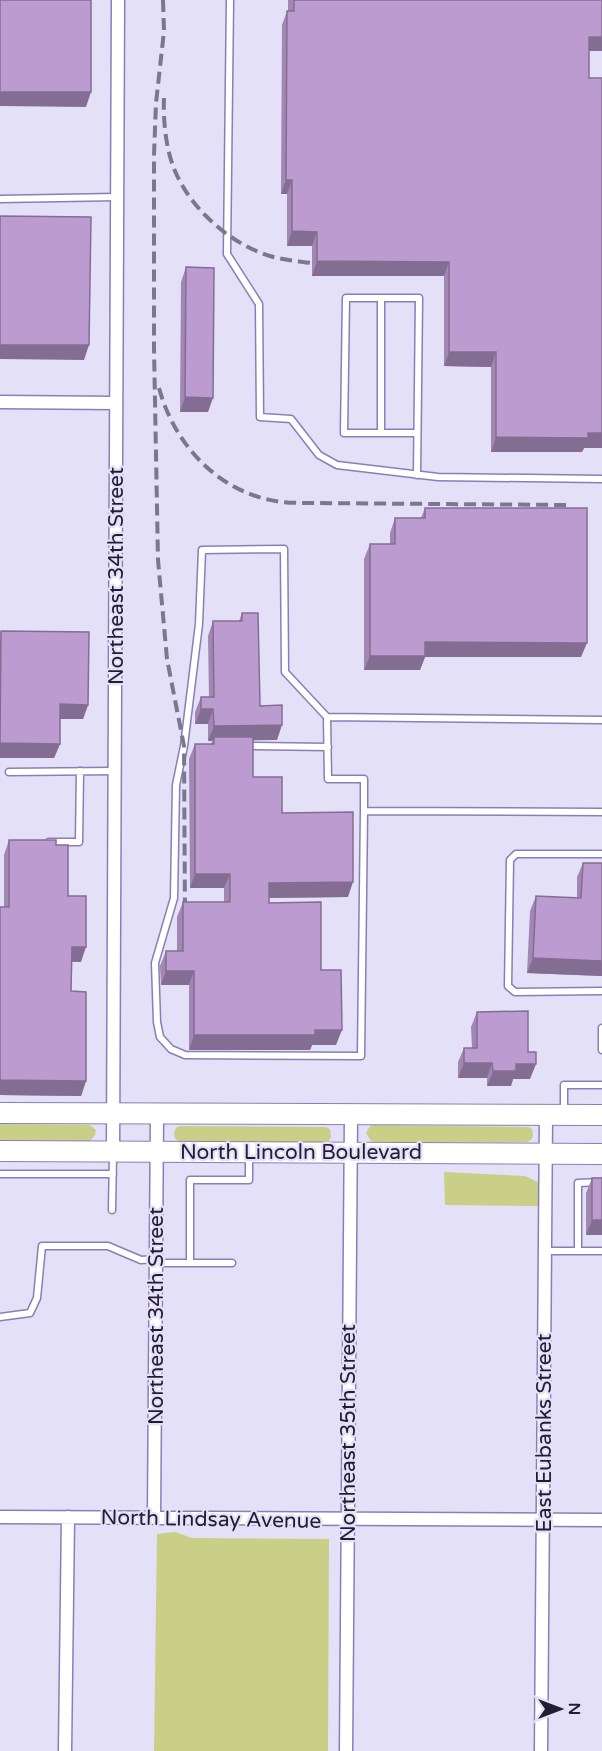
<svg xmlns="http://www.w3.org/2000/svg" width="602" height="1751" font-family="'Varela Round',sans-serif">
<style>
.green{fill:#cacf87}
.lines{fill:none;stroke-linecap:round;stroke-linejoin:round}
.service-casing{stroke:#897fb6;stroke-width:9}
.minor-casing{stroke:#897fb6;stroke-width:15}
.primary-casing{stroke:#897fb6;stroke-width:22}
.service{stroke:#fff;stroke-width:6}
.minor{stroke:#fff;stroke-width:12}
.primary{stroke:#fff;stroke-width:20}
.rail{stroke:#7b778e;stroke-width:4;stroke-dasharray:12 6;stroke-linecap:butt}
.wall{fill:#a286b3}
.shaded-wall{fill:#846d92}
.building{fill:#bc9cd0;stroke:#846d92;stroke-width:1.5}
.labels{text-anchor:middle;stroke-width:4.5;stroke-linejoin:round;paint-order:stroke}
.street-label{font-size:21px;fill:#221d33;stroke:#e3e0f8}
</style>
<rect width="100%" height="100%" fill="#e3e0f8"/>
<!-- green -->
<path class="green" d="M0,1124l90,1 6,5 -1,5 -5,6 -90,-1z
M374,1125l154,2 4,2 1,7 -2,4 -4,2h-152l-4,-1 -5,-8 4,-7z
M181,1126l145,1 4,2 1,8 -2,4 -4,2 -142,-1c-10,-1 -11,-8 -6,-15z
M444,1172l81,4 13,6v24l-93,-1z
M175,1532l17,6 137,1 -1,212h-174l3,-217z"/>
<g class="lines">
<defs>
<path id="service" d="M230,0l-3,254 32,50 1,113 31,2 28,36 18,10 101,12 164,2
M0,199l117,-2
M381,433v-135
M417,475l2,-177h-73l-2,135h73
M327,717l1,62h36v32l238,1
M247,746l81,1
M9,772l105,-1
M364,811l-3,245 -176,-1 -14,-6 -11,-12 -3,-15 -2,-59 19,-65 2,-113 8,-39 15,-122 3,-74 82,-1 1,123 42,45 275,3
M49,842h30l1,-71
M602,854h-86l-6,6 -2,126 7,6 87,-1
M602,1028v22
M564,1111v-26h38
M0,1174h113
M112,1210l1,-56
M545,1251h57
M578,1251v-68l24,-1
M156,1263h76
M190,1263v-83h59v-25
M0,1317l30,-4 7,-15 5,-52h66l33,14 15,-1"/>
<path id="minor" d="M0,402l116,1
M113,1151l5,-1151
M0,1517l602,3
M154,1518l3,-404
M65,1751l3,-234
M346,1751l5,-636
M541,1751l5,-636"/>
<path id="primary" d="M0,1113l602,2
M0,1151l602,3"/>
</defs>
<!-- service casing -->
<use href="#service" class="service-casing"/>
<!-- minor casing -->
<use href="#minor" class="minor-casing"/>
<!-- primary casing -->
<use href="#primary" class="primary-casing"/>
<!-- service -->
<use href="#service" class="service"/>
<!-- minor -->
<use href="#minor" class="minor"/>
<!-- primary -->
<use href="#primary" class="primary"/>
<!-- rail -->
<path class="rail" d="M163,0l1,31 -8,72 -2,52v193l4,212 9,99 17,87 1,168
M164,98c-1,23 2,52 11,73 16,38 55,73 95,85 13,4 27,5 41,7
M159,388c14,52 53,98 107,111 15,4 30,4 45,4l258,2"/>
</g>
<!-- wall -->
<path class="wall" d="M288,0h314v51h-13v27l13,370h-18l-2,4h-91v-85l-47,-1v-90h-132v-30h-25v-52h-6l1,-169 5,-14h1z
M186,267l22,145h-28l1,-130z
M425,508l156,149h-156l-5,13h-56v-111l6,-15h20v-11l5,-15h26z
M242,613l18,93 17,34h-24v37l95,120 -79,1v5l52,67 15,75h-24l-2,5h-121v-65h-28l-1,-19 6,-15h11v-34l6,-15h41v-14h-34l-1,-129 6,-15h16l1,-3h-4v-17h-13v-12l6,-15h8l-1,-61 5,-15h26z
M1,631l87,74 -5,14h-23v25l-6,14h-54v-124z
M9,840l47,5 25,117h-9l-1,29 15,90 -5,15 -81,-1v-188h4v-52z
M583,863l19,113 -75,-3 3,-62 6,-15 41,2v-21z
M477,1012l51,40 2,27h-17l-2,7h-24v-8h-29v-16l6,-14h8l-1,-21z
M592,1178l10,57h-16v-42z"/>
<!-- shaded-wall -->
<path class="shaded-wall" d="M589,37h13v14h-18z
M0,92h91l-5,15 -86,-1z
M286,180h6l-5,14h-6z
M292,231l25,1 -5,14h-25z
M317,261l132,1 -5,14h-132z
M0,345h89l-5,15 -84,-1z
M449,352h47l-5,15 -47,-1z
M185,397l28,1 -5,14h-28z
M588,433h14v15h-18l-2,4h-91l5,-15z
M425,642l162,1 -6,14h-156l-5,13h-56l6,-14z
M60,704l28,1 -5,14h-28z
M201,709h12l-5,15h-13z
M282,725l-5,15 -63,1v-4l-2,4h-4l6,-15z
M0,743l60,1 -6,14h-54z
M195,874h35l-6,14h-34z
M353,882l-5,15 -85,1 6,-15z
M72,947h14l-5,15 -15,-1z
M533,958l69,3v15l-75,-3z
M166,971h28l-5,14h-28z
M315,1030h27l-6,15h-24l-2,5h-121l5,-15z
M464,1063h28l-5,15h-29z
M516,1064h20l-6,15h-17l-2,7h-24l6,-15z
M0,1080l86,1 -5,15 -81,-1z
M592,1220h10v15h-16z"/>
<!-- building -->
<path class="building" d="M0,0h91v92h-91z
M294,0h308v37h-13v41h13v355h-14v5l-92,-1v-85h-47v-90l-132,-1v-29l-25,-1v-51h-6l1,-169h7z
M0,216l91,1 -2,128h-89z
M186,267l28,1 -1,130 -28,-1z
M425,508h162v135l-162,-1v14h-55v-112h25v-26h30z
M242,613h16l2,93 22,-1v20l-68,1 -1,-17h-12v-12h13l-1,-76h29z
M1,631l88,1 -1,73 -28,-1v40l-60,-1z
M214,737h39v40h29v36l71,-1v70l-84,1v20l52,-1v68h20l1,60h-27v5h-121v-64h-28v-20h17v-49h47v-28h-35v-130h19z
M9,840h47v5h12v51h18v51h-14l-1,44 15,1v89l-86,-1v-173h9z
M583,863h19v98l-69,-3 3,-62 45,2z
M528,1011v41h8v12h-20v7h-23l-1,-8h-28v-15h13v-36z
M592,1178h10v42h-10z"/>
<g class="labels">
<!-- street labels -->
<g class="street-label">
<text transform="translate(116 576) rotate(-90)" y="7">Northeast 34th Street</text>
<text x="301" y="1159">North Lincoln Boulevard</text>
<text transform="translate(156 1316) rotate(-90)" y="7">Northeast 34th Street</text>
<text transform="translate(348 1433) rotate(-90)" y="7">Northeast 35th Street</text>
<text transform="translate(544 1433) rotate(-90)" y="7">East Eubanks Street</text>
<text transform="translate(211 1519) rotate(1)" y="7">North Lindsay Avenue</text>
</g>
</g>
<!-- north arrow -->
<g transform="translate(560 1709) rotate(90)" stroke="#e3e0f8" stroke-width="4.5" paint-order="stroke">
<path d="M0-4.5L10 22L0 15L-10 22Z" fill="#221d33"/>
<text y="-9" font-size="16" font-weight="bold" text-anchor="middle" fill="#221d33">N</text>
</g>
</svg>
